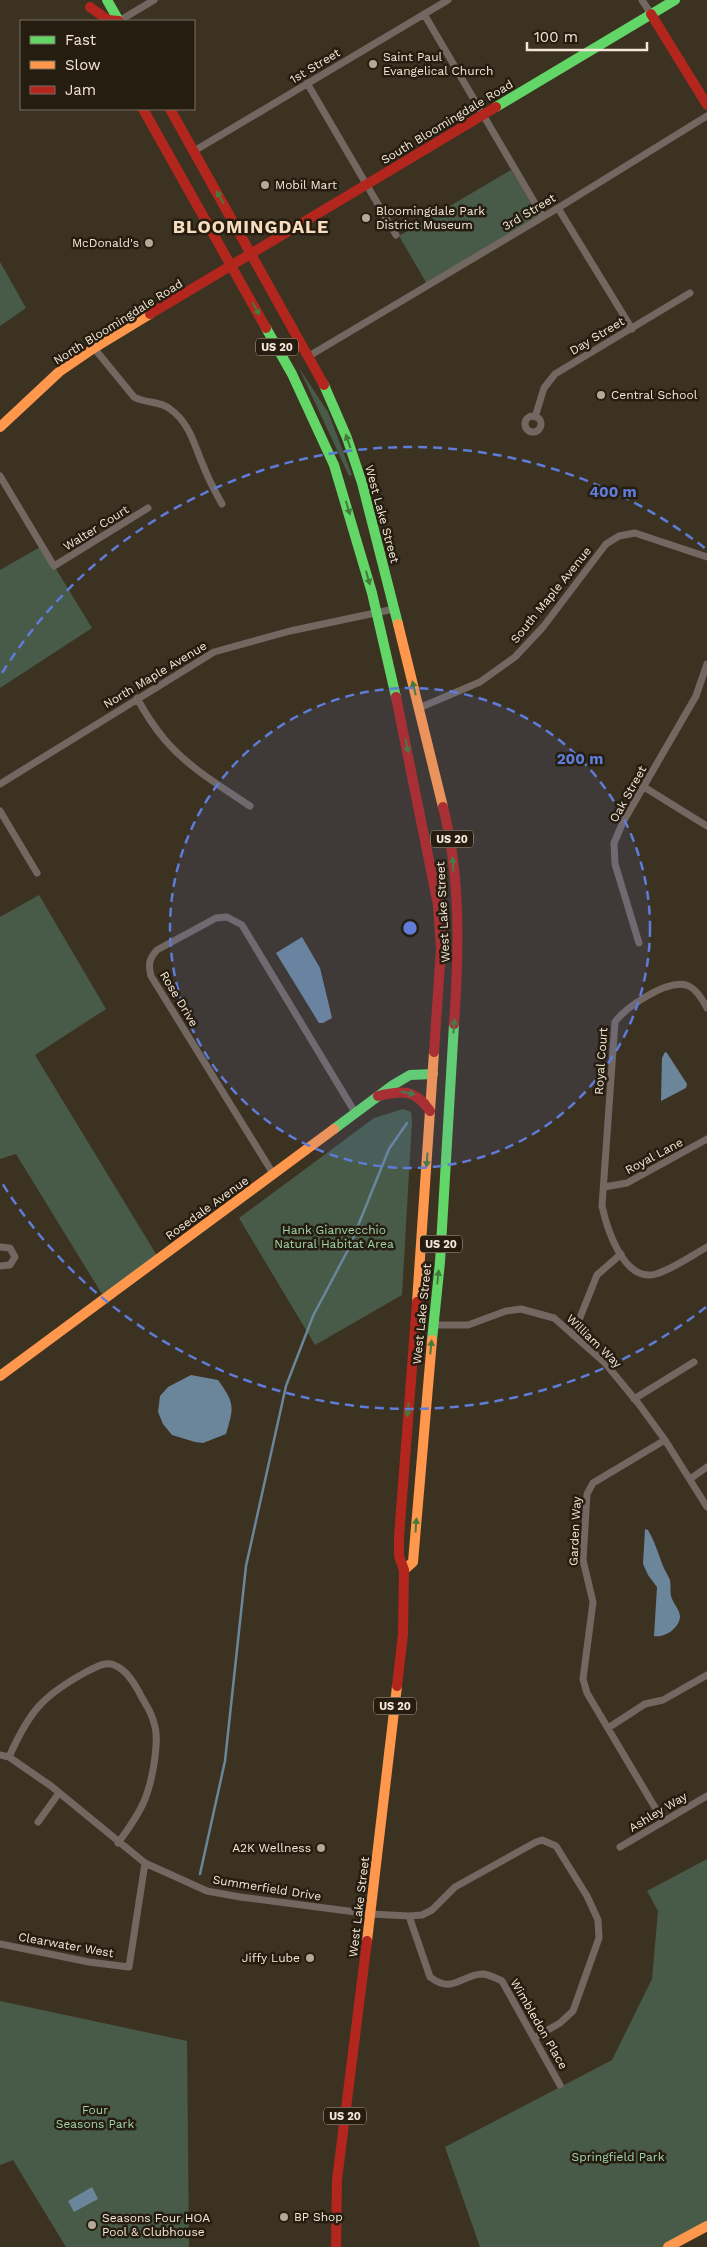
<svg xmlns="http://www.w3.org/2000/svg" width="707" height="2247" font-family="'Work Sans',sans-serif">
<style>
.green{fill:#485b49}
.water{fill:#6b859a}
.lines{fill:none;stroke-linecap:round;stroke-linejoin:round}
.stream{stroke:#6b859a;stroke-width:2.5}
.street{stroke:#736762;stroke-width:7}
.fast{stroke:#63d668;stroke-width:10}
.slow{stroke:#ff974d;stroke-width:10}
.jam{stroke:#b3261e;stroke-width:10}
.oneway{fill:#447a3c}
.ring{fill:none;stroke:#5e7cd8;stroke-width:2.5;stroke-dasharray:9 6}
.poi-dot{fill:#b4a898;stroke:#261d11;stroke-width:2}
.labels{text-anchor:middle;stroke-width:5;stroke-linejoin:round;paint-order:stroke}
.shield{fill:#261d11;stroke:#b6aa9c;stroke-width:1}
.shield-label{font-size:11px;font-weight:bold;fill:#f4e7d7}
.poi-label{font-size:12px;fill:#f4e7d7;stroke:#261d11;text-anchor:start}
.street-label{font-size:12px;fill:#f4e7d7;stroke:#261d11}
.park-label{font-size:12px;fill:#a1d6ac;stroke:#261d11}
.district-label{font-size:18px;font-weight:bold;letter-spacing:1px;fill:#f7ddbe;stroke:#261d11}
.centre{fill:#5e7cd8;stroke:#261d11;stroke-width:2.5}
.ring-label{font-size:15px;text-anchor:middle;font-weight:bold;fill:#5e7cd8;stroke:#261d11;stroke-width:5;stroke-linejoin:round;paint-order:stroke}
</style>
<rect width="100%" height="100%" fill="#3c3222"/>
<!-- green -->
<path class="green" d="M511,170l28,47 -112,67 -28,-48z
M0,262l26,46 -26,18z
M299,368l29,44 24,63 -3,1z
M42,546l50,82 -92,60v-118z
M39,895l67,114 -71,46 124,204 -54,40 -89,-145 -16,5v-242z
M403,1109l8,3 1,9 -10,174 -87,50 -76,-127 135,-100z
M707,1859v367l-39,21h-188l-35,-100 167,-87 40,-81 6,-68 -11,-20z
M0,2001l187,40 2,206h-123l-53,-87 -13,5z"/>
<!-- water -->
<path class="water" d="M302,937l18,31 12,50 -9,5h-4l-43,-70z
M665,1052l2,1 20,31 -1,4 -25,13 1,-43z
M191,1375l27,5c17,23 16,28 8,54l-23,9 -8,-1 -23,-7 -9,-11 -5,-12 2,-16 8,-9z
M645,1529l3,1c7,12 10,23 15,36 2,5 5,9 7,14 1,5 0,10 1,16 2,8 9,13 9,21 -1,12 -16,21 -26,19l3,-49 -9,-12 -5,-11z
M92,2187l6,12 -24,13 -6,-11z"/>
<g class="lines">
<!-- stream -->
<path class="stream" d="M200,1874l25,-113 21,-195 40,-180 27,-70 36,-68 40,-99 18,-26"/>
<!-- street -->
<path class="street" d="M642,0l9,14
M424,14l119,203
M119,21l35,-21
M307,83l89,152
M194,151l254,-151
M558,208l74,121
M94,348l40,49c12,7 25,3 36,12 20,14 24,36 33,56 5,14 12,26 19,39
M309,356l249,-148 149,-92
M525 424a8 8 0 1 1 16 0a8 8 0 1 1-16 0Z
M535,417l9,-29 11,-14 135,-81
M0,476l54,90 94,-58
M137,698c8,15 17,29 28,42 23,27 55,46 85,66
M419,708l61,-26 35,-25 28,-30 63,-83 13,-8 16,-3 72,24
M0,784l214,-132 76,-21 104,-22
M644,787l63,39
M0,811l37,62
M639,943l-24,-79 -1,-21 9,-21 73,-126 11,-32
M707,1008c-5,-9 -11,-20 -21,-23 -20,-5 -60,22 -71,37l-13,184c5,23 22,77 54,68 17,-5 35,-18 51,-27
M274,1175l-123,-199c-3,-12 -2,-17 6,-26l59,-32 11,-1 15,8 114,189
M604,1187l23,-4 80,-44
M0,1247l10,1 5,9 -5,8 -10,1
M433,1325h35l38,-14 15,-2 33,9 51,45 33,40 27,37 42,67
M573,1335l24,-60 24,-21
M634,1399l60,-37
M690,1479l17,-12
M608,1728l37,-24 18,-4 44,-25
M0,1755l9,2 42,29 94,77 62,28 33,6 131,17 38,2 21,61c24,18 31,-3 53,-3 7,1 13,4 19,7l58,104
M9,1757c20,-45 33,-61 77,-85 8,-4 19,-11 28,-7 13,5 21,19 27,31 5,9 11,17 13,27 4,11 2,23 1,34 -5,39 -14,55 -37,86
M663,1821l-76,-128 -4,-14 10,-77 -10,-42 4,-66 6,-11 72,-43
M38,1822l21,-29
M620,1847l87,-51
M409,1916l13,-1 10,-5 23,-23 81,-45 6,-2 14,6 31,50 11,24 1,18 -26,73 -13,12 -26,15
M0,1944l89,18 40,5 16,-104"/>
<!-- fast -->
<path class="fast" d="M107,0l12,21
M496,107l179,-107
M266,328l26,46 42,91 38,128 24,104
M324,385l23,53 15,45 36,141
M334,1129l59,-44 17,-10 23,-1
M432,1340l8,-78 14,-238"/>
<!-- slow -->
<path class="slow" d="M0,427l59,-55 35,-24 56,-34
M398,624l45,183
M417,1302l17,-250
M0,1376l334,-247
M404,1570l9,-8 19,-222
M367,1941l30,-255
M668,2247l39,-21"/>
<!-- jam -->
<path class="jam" d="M90,7l18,13 11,1
M651,14l56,91
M143,109l123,219
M170,109l154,276
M150,314l346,-207
M396,697l42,208 3,44 -7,103
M443,807c18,70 16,145 11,217
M378,1096c25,-6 37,-7 52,15
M397,1686l6,-52 1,-64 -5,-14v-19l18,-235
M336,2247l1,-67 30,-239"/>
</g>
<!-- one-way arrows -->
<defs><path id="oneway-solid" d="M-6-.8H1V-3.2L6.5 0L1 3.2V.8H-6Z" transform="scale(1.25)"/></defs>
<g class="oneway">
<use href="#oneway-solid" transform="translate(220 197) rotate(-119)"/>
<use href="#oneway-solid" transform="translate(256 309) rotate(61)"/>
<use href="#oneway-solid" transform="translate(348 441) rotate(-109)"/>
<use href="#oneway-solid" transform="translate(348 508) rotate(73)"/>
<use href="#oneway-solid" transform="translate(368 578) rotate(74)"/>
<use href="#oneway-solid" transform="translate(414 688) rotate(-104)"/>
<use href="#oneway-solid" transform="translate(407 746) rotate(78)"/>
<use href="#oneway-solid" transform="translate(453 864) rotate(-94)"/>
<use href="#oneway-solid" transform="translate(454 1026) rotate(-86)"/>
<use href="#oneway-solid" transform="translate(408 1093) rotate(12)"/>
<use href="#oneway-solid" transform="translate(427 1160) rotate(94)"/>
<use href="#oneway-solid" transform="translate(438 1277) rotate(-84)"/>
<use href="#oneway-solid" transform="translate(431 1347) rotate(-84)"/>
<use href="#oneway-solid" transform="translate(408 1410) rotate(95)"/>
<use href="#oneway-solid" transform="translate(416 1525) rotate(-86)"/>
</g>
<!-- distance rings -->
<circle cx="410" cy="928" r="240" fill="#5e7cd8" fill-opacity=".12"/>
<g class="ring">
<circle cx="410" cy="928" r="240"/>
<path d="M706 1307A481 481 0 0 1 2 1183M2 673A481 481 0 0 1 706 549"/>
</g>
<!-- markers -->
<g class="poi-dot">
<circle cx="373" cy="64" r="5"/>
<circle cx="265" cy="185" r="5"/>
<circle cx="366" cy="218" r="5"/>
<circle cx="149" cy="243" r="5"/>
<circle cx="601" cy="395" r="5"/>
<circle cx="321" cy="1848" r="5"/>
<circle cx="310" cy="1958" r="5"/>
<circle cx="284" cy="2217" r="5"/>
<circle cx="92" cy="2225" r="5"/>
</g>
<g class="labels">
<!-- shield labels -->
<g class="shield">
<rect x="256" y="338.5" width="42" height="17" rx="4"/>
<rect x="431" y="830.5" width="42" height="17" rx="4"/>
<rect x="420" y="1235.5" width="42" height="17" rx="4"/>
<rect x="374" y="1697.5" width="42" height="17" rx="4"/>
<rect x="324" y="2107.5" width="42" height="17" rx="4"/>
</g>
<g class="shield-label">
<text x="277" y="351">US 20</text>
<text x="452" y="843">US 20</text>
<text x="441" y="1248">US 20</text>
<text x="395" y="1710">US 20</text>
<text x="345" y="2120">US 20</text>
</g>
<!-- poi labels -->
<g class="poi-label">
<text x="383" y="61">Saint Paul<tspan x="383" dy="14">Evangelical Church</tspan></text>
<text x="275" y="189">Mobil Mart</text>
<text x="376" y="215">Bloomingdale Park<tspan x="376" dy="14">District Museum</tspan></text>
<text x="139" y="247" text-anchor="end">McDonald's</text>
<text x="611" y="399">Central School</text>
<text x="311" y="1852" text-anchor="end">A2K Wellness</text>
<text x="300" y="1962" text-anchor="end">Jiffy Lube</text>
<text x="294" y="2221">BP Shop</text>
<text x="102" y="2222">Seasons Four HOA<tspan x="102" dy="14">Pool &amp; Clubhouse</tspan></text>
</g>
<!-- street labels -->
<g class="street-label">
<text transform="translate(315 66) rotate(-31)" y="4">1st Street</text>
<text transform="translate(447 122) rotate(-31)" y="4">South Bloomingdale Road</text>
<text transform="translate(529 212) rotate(-31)" y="4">3rd Street</text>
<text transform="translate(118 322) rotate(-32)" y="4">North Bloomingdale Road</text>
<text transform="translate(597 336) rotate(-31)" y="4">Day Street</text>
<text transform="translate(382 514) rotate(75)" y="4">West Lake Street</text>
<text transform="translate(96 528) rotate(-32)" y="4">Walter Court</text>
<text transform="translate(551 595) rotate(-51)" y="4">South Maple Avenue</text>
<text transform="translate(155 675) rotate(-31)" y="4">North Maple Avenue</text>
<text transform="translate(628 794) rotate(-61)" y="4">Oak Street</text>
<text transform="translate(443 912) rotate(-93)" y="4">West Lake Street</text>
<text transform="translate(179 999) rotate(59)" y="4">Rose Drive</text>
<text transform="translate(601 1061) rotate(-86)" y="4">Royal Court</text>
<text transform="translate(654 1156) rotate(-28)" y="4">Royal Lane</text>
<text transform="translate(207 1208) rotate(-36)" y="4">Rosedale Avenue</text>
<text transform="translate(422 1314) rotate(-84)" y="4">West Lake Street</text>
<text transform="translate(594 1341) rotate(44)" y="4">William Way</text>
<text transform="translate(575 1531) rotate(-87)" y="4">Garden Way</text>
<text transform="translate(658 1812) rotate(-31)" y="4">Ashley Way</text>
<text transform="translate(267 1888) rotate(9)" y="4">Summerfield Drive</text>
<text transform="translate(359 1907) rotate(-83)" y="4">West Lake Street</text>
<text transform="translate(66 1945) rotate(10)" y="4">Clearwater West</text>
<text transform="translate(539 2024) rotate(60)" y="4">Wimbledon Place</text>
</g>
<!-- park labels -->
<g class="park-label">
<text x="334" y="1234">Hank Gianvecchio<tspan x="334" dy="14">Natural Habitat Area</tspan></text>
<text x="95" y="2114">Four<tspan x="95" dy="14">Seasons Park</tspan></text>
<text x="618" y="2161">Springfield Park</text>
</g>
<!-- district labels -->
<g class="district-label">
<text x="251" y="233">BLOOMINGDALE</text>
</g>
</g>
<circle cx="410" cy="928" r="8" class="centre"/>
<g class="ring-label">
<text x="613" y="497">400 m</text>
<text x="580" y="764">200 m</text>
</g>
<!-- legend -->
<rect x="20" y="20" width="175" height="90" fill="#261d11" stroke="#786e60"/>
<rect x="30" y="36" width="25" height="8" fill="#63d668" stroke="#786e60"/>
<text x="65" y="45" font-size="15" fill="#f4e7d7">Fast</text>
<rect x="30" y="61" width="25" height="8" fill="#ff974d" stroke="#786e60"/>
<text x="65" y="70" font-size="15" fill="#f4e7d7">Slow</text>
<rect x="30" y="86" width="25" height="8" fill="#b3261e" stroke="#786e60"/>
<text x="65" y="95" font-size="15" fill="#f4e7d7">Jam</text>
<!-- scale -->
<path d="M527 42v8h120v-8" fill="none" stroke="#f4e7d7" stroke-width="2.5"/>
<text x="534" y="42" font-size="15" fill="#f4e7d7" stroke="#261d11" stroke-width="4" paint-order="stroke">100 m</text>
</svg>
